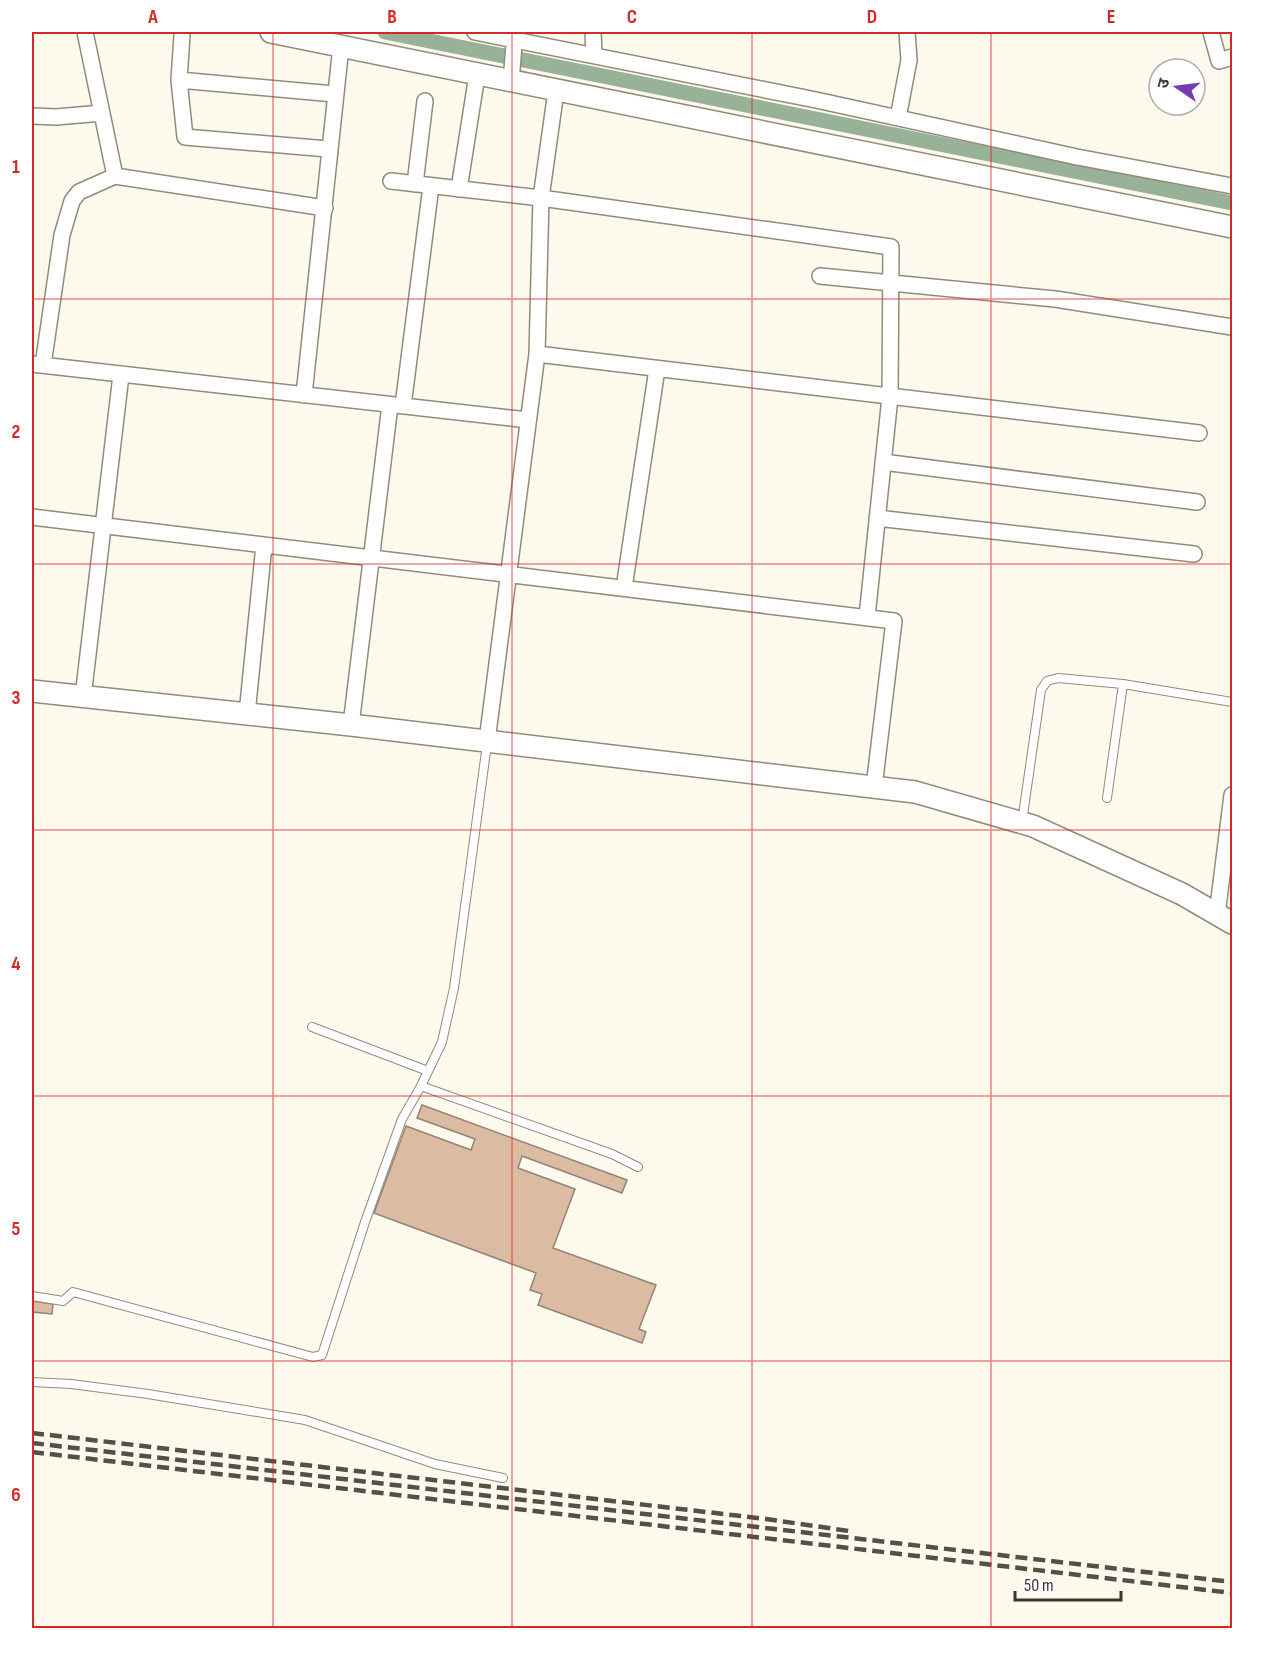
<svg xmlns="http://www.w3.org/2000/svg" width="1264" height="1660" font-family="'Sofia Sans Condensed','Noto Sans Devanagari',sans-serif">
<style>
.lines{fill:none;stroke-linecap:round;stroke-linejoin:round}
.canal{stroke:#97b297;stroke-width:15}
.building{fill:#dcbba3;stroke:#938277;stroke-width:1.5}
.lane-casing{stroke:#938b7a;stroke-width:10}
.street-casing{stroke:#938b7a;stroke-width:18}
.secondary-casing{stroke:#938b7a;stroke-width:24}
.lane{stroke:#fff;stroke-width:8}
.street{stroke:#fff;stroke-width:15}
.secondary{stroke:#fff;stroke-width:21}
.rail{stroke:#535048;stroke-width:4.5;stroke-dasharray:12 6;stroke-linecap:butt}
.grid{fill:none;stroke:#d62828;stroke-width:1.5;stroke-opacity:0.55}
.neatline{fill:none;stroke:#d62828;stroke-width:2}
.grid-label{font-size:20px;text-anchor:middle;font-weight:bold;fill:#d62828}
</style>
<rect width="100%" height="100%" fill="#fef9ed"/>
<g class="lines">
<!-- canal -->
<path class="canal" d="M385,32l847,171"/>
</g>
<!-- building -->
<path class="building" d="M422,1105l205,75 -5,13 -100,-37 -4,12 57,21 -22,59 103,37 -17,44 7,3 -4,11 -104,-38 4,-11 -12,-4 6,-17 -162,-60 32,-87 65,24 4,-11 -58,-21z
M32,1301l21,3 -1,10 -20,-2z"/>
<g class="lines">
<defs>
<path id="lane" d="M1107,798l16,-114
M1022,822l19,-132 6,-9 11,-3 65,6 109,18
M312,1027l116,44
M421,1086l191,68 26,13
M32,1296l31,5 10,-9 240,65 9,-2 43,-133 37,-103 19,-33 21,-44 12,-54 33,-244
M32,1382l39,2 77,10 157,26 130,44 68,14"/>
<path id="street" d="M85,32l30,144
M475,32l341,68 261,57 155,29
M593,32l1,22
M1211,32l8,29 13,-4
M182,35l-3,45 6,57 143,12
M179,80l155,14
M511,82l4,-50
M32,116l24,1 46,-4
M898,118l11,-58 -2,-28
M391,181l150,17 350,49 -1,150 -23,220
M415,184l10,-83
M459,189l18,-114
M820,276l235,23 177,28
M537,354l662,79
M32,364l496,56
M43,365l19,-130 10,-34 7,-9 36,-16 210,32
M304,395l37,-349
M403,406l28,-220
M883,462l314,40
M32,517l862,104 -20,166
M877,518l317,36
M624,588l33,-219
M83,697l38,-322
M247,714l17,-169
M351,725l39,-320
M487,741l50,-387 4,-156 15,-107
M1217,915l15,-120"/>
<path id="secondary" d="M271,32l961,195
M32,691l319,34 564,67 118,34 149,68 50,29"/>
</defs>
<!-- lane casing -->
<use href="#lane" class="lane-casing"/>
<!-- street casing -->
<use href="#street" class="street-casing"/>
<!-- secondary casing -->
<use href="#secondary" class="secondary-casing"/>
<!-- lane -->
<use href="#lane" class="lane"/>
<!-- street -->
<use href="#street" class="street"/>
<!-- secondary -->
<use href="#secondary" class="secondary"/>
<!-- rail -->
<path class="rail" d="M32,1433l734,86 83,12
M32,1443l1200,139
M32,1452l1200,141"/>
</g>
<!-- grid -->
<path class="grid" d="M273,32v1596M512,32v1596M752,32v1596M991,32v1596M32,299h1200M32,564h1200M32,830h1200M32,1096h1200M32,1361h1200"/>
<!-- border -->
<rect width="1264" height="1660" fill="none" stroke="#ffffff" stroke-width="66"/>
<!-- north arrow -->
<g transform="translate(1177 87) rotate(284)"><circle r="28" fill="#ffffff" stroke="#b0afac" stroke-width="1.5"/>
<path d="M0-4.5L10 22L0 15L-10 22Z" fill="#743cb3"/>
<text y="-9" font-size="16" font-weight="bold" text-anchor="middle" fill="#3a3730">उ</text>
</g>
<!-- scale -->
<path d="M1015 1591v9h106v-9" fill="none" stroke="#3a3730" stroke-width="3"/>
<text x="1024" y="1591" font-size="18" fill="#3a3730" stroke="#ffffff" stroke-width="4.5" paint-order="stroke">50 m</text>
<rect x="33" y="33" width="1198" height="1594" class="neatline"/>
<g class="grid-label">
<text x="153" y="23">A</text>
<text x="392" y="23">B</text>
<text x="632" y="23">C</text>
<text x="872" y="23">D</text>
<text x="1111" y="23">E</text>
<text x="16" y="173">1</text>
<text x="16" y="438">2</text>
<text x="16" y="704">3</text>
<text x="16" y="970">4</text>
<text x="16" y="1235">5</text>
<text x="16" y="1501">6</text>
</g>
</svg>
